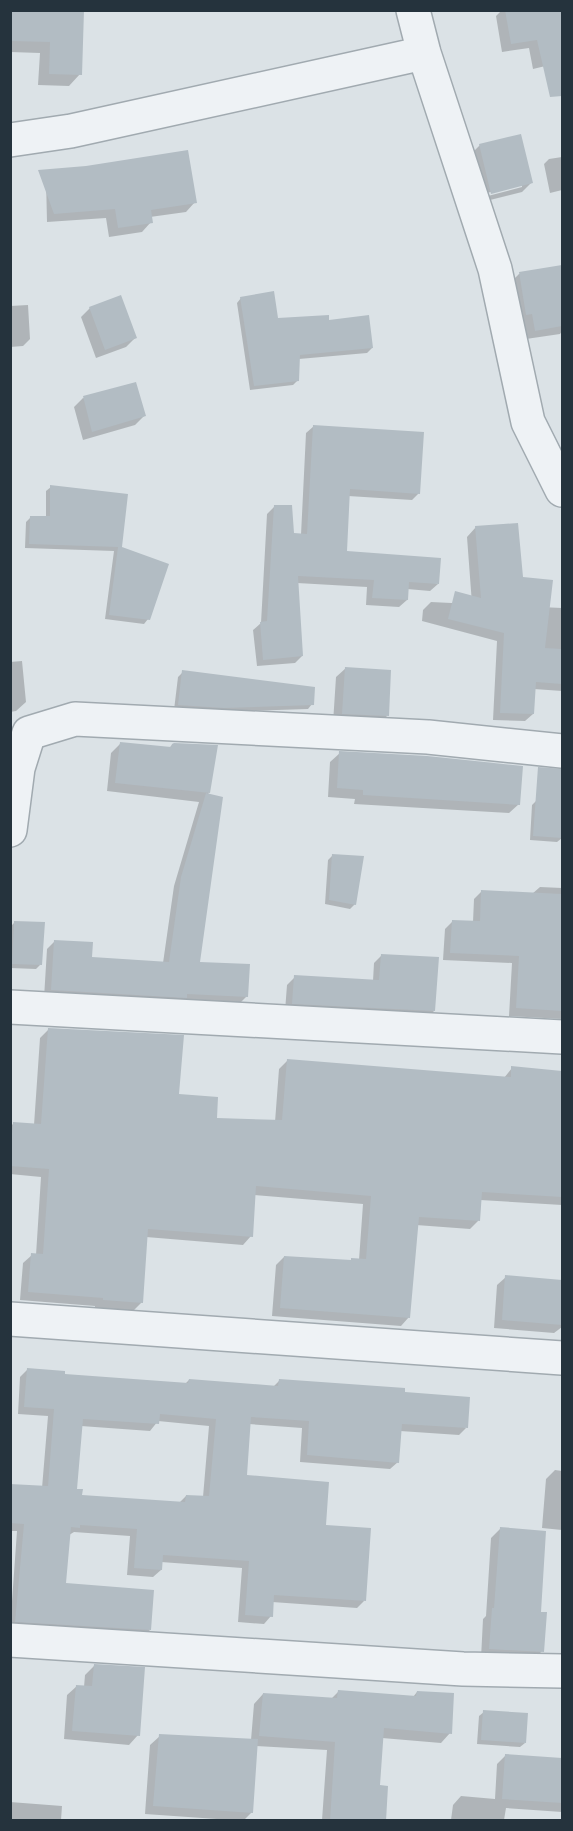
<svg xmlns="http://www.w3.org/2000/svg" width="573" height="1831" font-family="'PT Sans',sans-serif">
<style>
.shadow{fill:#0003;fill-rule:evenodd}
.building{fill:#b2bcc3;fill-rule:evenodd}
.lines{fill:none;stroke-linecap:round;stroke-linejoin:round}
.minor-casing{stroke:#a1aab0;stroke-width:36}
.minor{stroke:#eef2f5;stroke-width:33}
</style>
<rect width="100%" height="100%" fill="#dbe2e6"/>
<!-- shadow -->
<path class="shadow" d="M10,10h73l-3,64 -11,12 -31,-1 2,-32 -30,-1z
M502,10h60v52l-29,7 -4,-21 -27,4 -6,-36z
M480,145l51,38 -9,9 -40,10 -12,-47zM522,184v3l-38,10 -1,-3z
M562,157v33l-12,3 -6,-29 5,-5z
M46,179l149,23 -9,10 -36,5 1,5 -9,10 -33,5 -3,-19 -59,4z
M560,267l2,15v49l-2,3 -34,5 -16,-56 9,-9z
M241,298l36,21 51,3 44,26 -5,5 -68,6 -1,21 -5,5 -43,5 -13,-87z
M28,305l2,34 -7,7 -13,1v-41z
M90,308l45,30 -9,9 -30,11 -15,-41z
M83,398l61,18 -9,9 -52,15 -9,-33z
M314,426l105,67 -7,7 -64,-4 -3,56 93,32 -8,7 -23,-2v11l-8,7 -33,-2 1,-18 -70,-4 5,73 -7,7 -38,3 -4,-36 8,-7 6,-109 7,-7 19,28h8l5,-102z
M51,487l69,61 28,71 -4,5 -39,-5 9,-68 -89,-3 1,-26 5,-5h15v-26z
M476,527l46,58 -48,19 88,4v83l-28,-2 -1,25 -8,7 -32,-1 4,-79 -75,-20 1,-11 8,-8 41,2 -5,-67z
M22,661l4,41 -10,9 -6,1v-50z
M346,668l41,48 -9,9 -45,-2 3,-46z
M183,672l129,32 -4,5 -90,3 -44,-2 4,-33z
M120,744l49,4 3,-3 37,48 -2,2 -9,168 49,33 -8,8 -195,-6 3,-49 8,-8 35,18 73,4 11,-77 25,-84 -92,-11 4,-38z
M340,753l179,51 -10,9 -155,-9 1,-5 -27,-2 2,-35z
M537,800l25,1v37l-5,4 -27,-2 2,-35z
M333,855l22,49 -5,5 -25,-5 3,-44z
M540,887l22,1v131l-53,-3 3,-53 -69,-3 2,-31 8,-8 20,1 1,-23 8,-8 50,3z
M15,922l25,43 -4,4 -26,-1v-41z
M382,955l52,56 -8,8 -141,-8 2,-26 8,-8 78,4 1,-18z
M49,1029l128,67 38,24 60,2 4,-53 9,-9 216,18 8,-10 50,4v133l-82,-5 -2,21 -8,8 -54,-4 -7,92 -8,9 -129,-10 4,-51 8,-8 66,5 9,-2 4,-56 -109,-9 -3,41 -8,9 -97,-8 -4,65 -9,9 -38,-3v-2l-75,-6 3,-37 9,-8h4l5,-78 -31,-3v-47l4,-4 20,2 6,-87z
M506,1277l56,4v46l-8,6 -60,-5 3,-43z
M28,1369l35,7 122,8 4,-4 84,7 6,-6 124,13 63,34 -7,7 -59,-4 -2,31 -8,7 -90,-7 2,-34 -53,-4 -3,52 79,50 39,75 -7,7 -85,-6 -1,14 -7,8 -26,-2 4,-54 -81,-6v8l-8,7 -26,-2 3,-39 -56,-4 -5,3 -4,49 85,46 -8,7 -132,-8 7,-98h-7v-46l32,3 6,-72 -30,-2 2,-37zM158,1421l51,5 -6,71 -17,-1 -7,7 -98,-6 -6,-7 6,-64 69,5z
M555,1470l7,1v59l-20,-2 4,-49z
M501,1528l41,123 -9,9 -52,-2 2,-39 3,-3 5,-78z
M94,1666l44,69 -9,10 -65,-6 3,-44 10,-9 7,1 1,-12z
M338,1692l75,5 4,-5 33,41 -9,10 -59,-5 -3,48 5,34h-62l5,-70 -71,-4 -4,66 -7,7 25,1h-39l-86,-6 5,-69 10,-9 91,4 3,-36 9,-10 68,5z
M484,1712l41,31 -5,4 -43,-3 2,-28z
M506,1755l56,4v53l-56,-4 -2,12h-53l2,-15 8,-9 34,3 2,-35z
M10,1802l52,4 -1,14h-51z"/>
<!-- building -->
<path class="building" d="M10,10h74l-2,65 -33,-1 1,-32 -40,-1z
M505,10h57v86l-12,1 -13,-57 -26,4z
M521,134l12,49 -42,11 -12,-50z
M188,150l9,53 -46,7 2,13 -35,5 -3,-19 -61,5 -16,-44 48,-4z
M562,265v61l-27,5 -3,-17 -6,1 -7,-43z
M274,291l4,27 51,-3v5l40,-5 4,33 -73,7 -1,26 -45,5 -14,-89z
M121,295l16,43 -32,12 -16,-43z
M136,382l10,34 -54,16 -9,-36z
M313,425l111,7 -4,62 -70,-5 -3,62 94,7 -2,26 -30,-2 -1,18 -36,-2 2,-18 -76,-4 5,80 -40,4 -3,-38 7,-1 7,-116h18l2,28 13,1z
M50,485l78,9 -6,53 47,17 -19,56 -41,-5 9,-68 -89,-3 1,-28h20z
M518,523l5,54 30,3 -8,68 17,1v35l-26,-2 -2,32 -34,-1 4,-80 -56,-14 7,-28 26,7 -6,-72z
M345,667l46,3 -2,46 -47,-2z
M182,670l133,17 -1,18 -90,3 -46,-3z
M120,742l51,5 1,-3 2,-1 44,2 -8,48 -95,-10z
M339,751l88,5 96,10 -3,39 -157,-10v-5l-26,-2z
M538,767l24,2v69l-29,-2z
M206,793l17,4 -23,165 50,2 -2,33 -61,-3v4l-136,-8 3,-50 39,2 -1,15 77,5 12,-85z
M332,854l32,2 -8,49 -27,-5z
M481,890l81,4v117l-46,-3 3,-52 -69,-3 2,-33 28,1z
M14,921l31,1 -3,43 -30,-1z
M381,954l58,3 -4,54 -143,-7 2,-29 85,5z
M48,1028l136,7 -5,59 39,3 -1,21 65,2 5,-61 224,18v-11l51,5v126l-80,-5 -2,29 -61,-4 -9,101 -130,-10 4,-52 67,4v-2l15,1 5,-63 -115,-10 -3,51 -105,-8 -5,74 -40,-3v-2l-75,-6 3,-39 12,1 6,-85 -39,-3v-9l3,-35 28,2z
M505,1275l57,5v45l-60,-5z
M27,1368l38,3v3l123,9 1,-4 89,7 1,-7 126,9v4l65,5 -2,31 -66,-4 -3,39 -92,-8 2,-34 -58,-4 -4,58 82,7 -3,43 45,3 -5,73 -92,-6 -1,22 -28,-2 4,-54 -86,-6 -1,15 -28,-2 3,-39 -57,-4v3l-9,-1 -5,56 88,7 -3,40 -136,-8 9,-98 -14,-1v-39l38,2 6,-77 -30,-2zM160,1414l56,5 -7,77 -23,-1 -1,7 -103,-7 1,-6h-6l6,-70 76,5z
M500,1527l46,4 -5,81h6l-3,40 -55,-3 3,-41h2z
M94,1664l51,3 -5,69 -68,-5 4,-46 16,1z
M338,1690l78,6 1,-5 37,2 -2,41 -68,-6 -4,57 8,1 -2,35h-56l5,-79 -76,-6 4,-43 74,5z
M483,1710l45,3 -2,30 -45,-3z
M159,1734l99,5 -5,74 -100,-7z
M505,1754l57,4v45l-60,-4z"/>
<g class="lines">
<defs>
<path id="minor" d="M413,10l11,43 71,216 33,153 34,68
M10,140l61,-9 353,-78
M10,830l8,-62 11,-35 46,-14 353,18 134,14
M10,1007l552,30
M10,1319l552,39
M10,1640l453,29 99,2"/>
</defs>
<!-- minor casing -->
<use href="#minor" class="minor-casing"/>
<!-- minor -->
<use href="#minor" class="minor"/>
</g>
<!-- border -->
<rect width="573" height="1831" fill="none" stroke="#25333d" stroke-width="24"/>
</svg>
